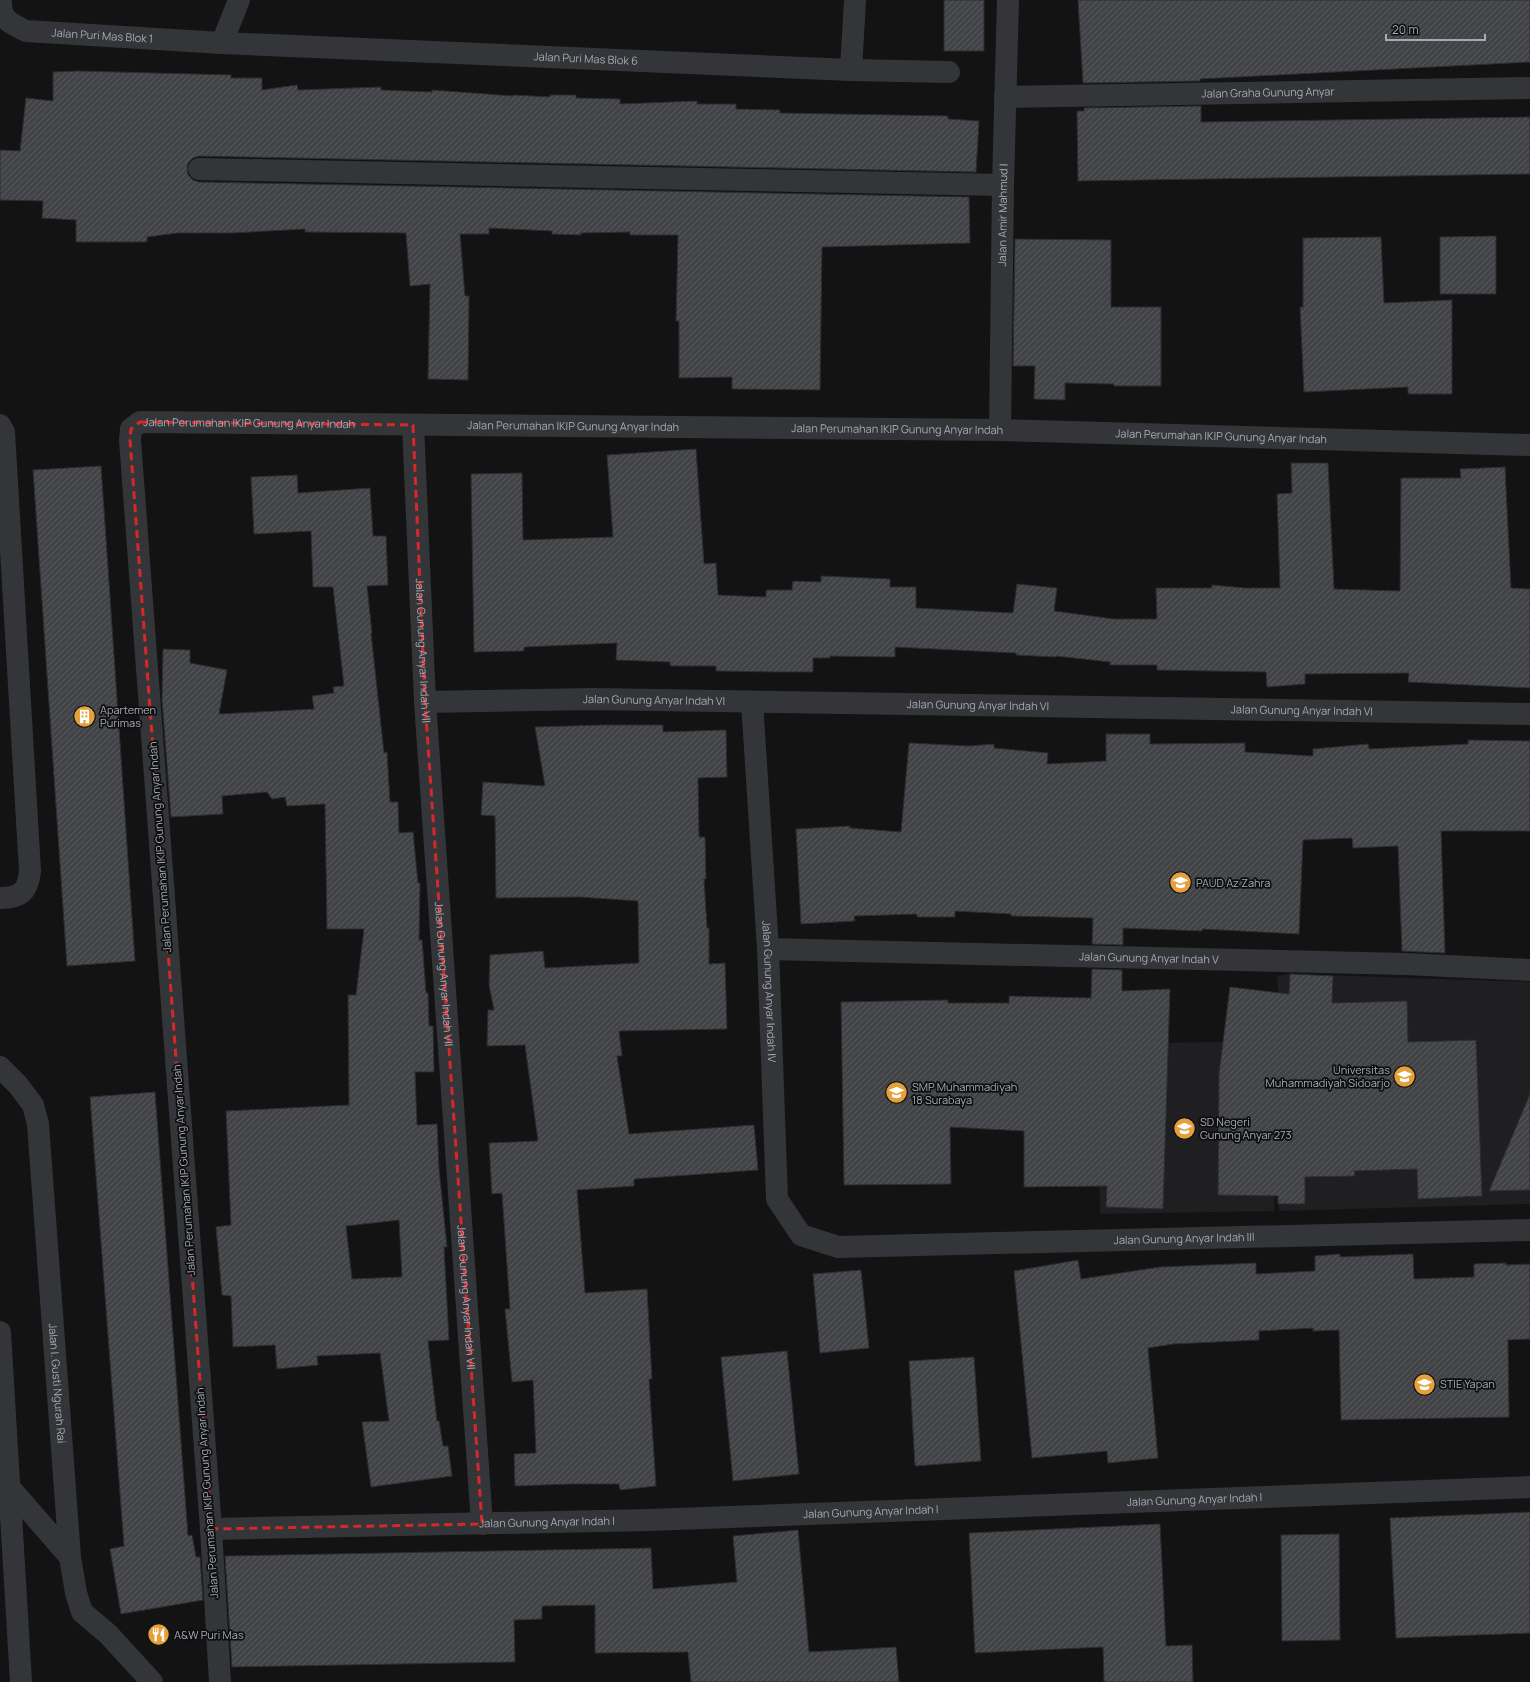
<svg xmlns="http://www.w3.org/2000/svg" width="1530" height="1682" font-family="Manrope,sans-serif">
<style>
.built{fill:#1f1f21}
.building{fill:url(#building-hatch);stroke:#2d2d30;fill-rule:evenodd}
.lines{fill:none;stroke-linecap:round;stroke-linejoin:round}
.minor{stroke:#343539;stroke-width:22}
.marked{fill:none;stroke:#d62828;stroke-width:3;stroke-dasharray:8 5;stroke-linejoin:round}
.labels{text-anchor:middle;stroke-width:3.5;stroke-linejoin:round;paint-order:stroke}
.street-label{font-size:11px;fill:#a5abb4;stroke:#0e0e0f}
.poi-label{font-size:11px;fill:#a5abb4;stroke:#0e0e0f;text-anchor:start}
</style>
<defs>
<pattern id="building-hatch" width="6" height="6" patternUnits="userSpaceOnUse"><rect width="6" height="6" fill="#424347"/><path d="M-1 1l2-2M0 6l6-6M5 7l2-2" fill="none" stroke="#5a5b5f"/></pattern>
</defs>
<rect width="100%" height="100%" fill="#131314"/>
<!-- built -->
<path class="built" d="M1290,974l240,8v222l-251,7 2,-188 -4,-47z
M1271,1041l3,170 -174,3 -3,-170z"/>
<!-- building -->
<path class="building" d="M944,0h40v51h-40z
M1078,0h452v62l-330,17v2l-117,2z
M78,71l153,4v3h31v12l35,-5 1,5 83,-3v3l51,2v-2l81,6v-1l37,2v-2h26v3l44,1v5l77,-3v3h39v5l44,1v3l168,3v3l31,2 -3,51 -777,-16 -6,2 -5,5 -1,5 1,7 5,5 6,2 770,15 1,46 -148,4 -2,143 -88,-1v-12l-53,1v-57h-3l2,-86h-48v-3l-49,1v2l-29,-1v-3l-63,-3v6h-29l5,62h4l-1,84 -40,-1 2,-95 -20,2 -4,-53 -101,-1v-3l-73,4h-55l-30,4v5h-71v-22l-34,-2 1,-17 -43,-1v-50l20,1 6,-53 27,3v-29z
M1201,106v16l329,-5v57l-452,7 -1,-70h7v-3z
M1496,236v58h-56v-57z
M1381,237l3,66 68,-3v94h-44v-7l-104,5 -4,-85h3v-69z
M1015,239l96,1v67h50v79h-47v-2l-49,-1v17l-31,-1 1,-33h-22z
M696,449l8,115 12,-1 2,32 48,2v-7h26l1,-9 28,1v-6l69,3v8h26v21l97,5 4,-29 40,4 -3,23 60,8h43l-1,-31h56v-3l33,3h35l-3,-94 15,-1 -1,-30h37l6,126 66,2 1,-113h60l-1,-9 45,-2 6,121 19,1v99l-122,-6 1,-9 -104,1v10l-38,3 -1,-15 -109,-2v-5h-47v-3l-54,-6 -1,1 -39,-2v-2l-22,-1 -99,-5v10l-65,-1v2h-17v14h-37l-60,-1v-5h-46v-4l-54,-2 1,-17 -93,4v4l-50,1 -3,-178 51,-1 1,67 90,-3 -6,-82z
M101,466l34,495 -68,5 -34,-496z
M297,475l1,18 72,-5 3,48h13l2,49 -21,1 5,47h-1l13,120 3,-1 3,50h8l1,31 14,-1 5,51h2l-1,57h3l4,53h2l1,33h4l1,46h-19l2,53 20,-1 2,45 8,78h-3l5,93 -21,1 9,80h2l4,25h5l4,30 -81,11 -9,-65 27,-1 -9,-68 -63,3 1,9 -41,4 -2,-24 -42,2 -2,-51 -9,-1 -6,-68 15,-2 -5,-114 123,-6 -1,-110h8l8,-66h-37l-2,-125 -38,2 -2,-9 -13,2 -5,-7 -45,4 1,18 -52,3 -9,-118 1,-50 27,1v13l37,7 -8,44 95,-5 -2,-13 22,-3 -1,-6 11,-1 -11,-99h-20l-2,-56 -57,3 -3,-57zM399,1220l3,57 -50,2 -6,-53z
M602,725h61v7l63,-2 1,47 -29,1 1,59h6l1,42h-2l3,49h2v36l16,-1 2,66 -108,2 3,25h-5l12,78 125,-9 4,45 -124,9v7l-57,4 8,103 62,-4 5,90h-3l7,107 -36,4 -1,-6h-49l-55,2 -1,-32 22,-1 -3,-73 -21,2 -7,-73h5l-8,-116 -10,1 -3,-51 49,-2 -13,-96 -38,1 1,-36h6l-5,-25 1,-30 53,-4 2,17 94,-5 -1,-62 -58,-4 -84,1 -1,-82 -14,-1 2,-33 62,4 -10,-59z
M1106,734h44v10l95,-1v9l68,4v-7l55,-5 1,5 99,-5v-4l62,1v90h-89l4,122 -43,-2 -4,-105 -45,2 -1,-10 -49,2 -4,94 -97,-5v2l-79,-3v17l-31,-1 1,-26 -82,-2v-2l-56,-3v6h-38v-3l-63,2 1,5 -54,3 -5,-95 54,-3v2l51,4 8,-89 60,3 25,-2v4l54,5 -1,11 59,-3z
M1092,969l30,1v21l48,-2 -7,220 -57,-2 1,-21 -83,1v-56l-74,-4 1,57 -107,1 -3,-183 107,-2v3h61v-7l82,2z
M1290,974l43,2 -1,27 75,-2 1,41 68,-2 6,156 -64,3 -1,-30 -63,2 1,5 -50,1v27h-27v-8l-60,-1 1,-122 11,-86 59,7z
M155,1092l33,444 4,-1 4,22h4l3,43 -82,14 -11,-65 14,-3 -34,-449z
M1530,1094v96l-41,1z
M1340,1254v3l73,-3 1,25 60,-2v-13l32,-1v2l24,-1v75l-22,1 1,77 -168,3 -2,-90 -26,1v-3l-54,3v9l-86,4 -25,4 10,110 -50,5 -1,-12 -75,7 -18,-187 64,-11 3,19 79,-12 96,-4v11l59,-3v-15z
M861,1270l8,78 -49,5 -7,-79z
M787,1351l12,123 -66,7 -12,-124z
M974,1357l7,104 -66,5 -6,-105z
M1530,1512v121l-134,5 -6,-120z
M1160,1524l6,122 26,-1 1,37h-89l-1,-35 -128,6 -6,-120z
M798,1530l11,122 87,-5 3,35h-208l-3,-30 -93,1v-48l-53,1v13l-28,1 1,42 -283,5 -7,-111 426,-8 2,41 84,-7 -4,-46z
M1339,1534l1,106 -58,1 -1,-106z"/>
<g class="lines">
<!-- minor -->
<g class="minor">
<path id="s1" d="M1,0c-1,20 9,23 25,31l196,12 629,27 98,2"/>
<path d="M222,43l17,-43"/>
<path d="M851,70l4,-70"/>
<path id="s2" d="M1005,97l525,-9"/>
<path d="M199,169l804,16"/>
<path d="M0,425l4,7 26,439c-2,21 -10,27 -30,27"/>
<path id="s3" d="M413,425l12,277 57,822"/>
<path id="s4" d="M1000,430l3,-245 5,-185"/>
<path id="s5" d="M425,702l167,-3 938,15"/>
<path id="s6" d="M752,702l16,247 9,250 24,36 37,12 692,-17"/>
<path id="s7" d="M768,949l637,15 125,6"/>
<path id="s8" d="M0,1067l18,18 15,20 5,19 32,433 6,36 6,19 26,22 44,48"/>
<path d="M0,1332l21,350"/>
<path d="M10,1488l60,69"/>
<path id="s9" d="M211,1529l438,-9 881,-33"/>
<path id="s10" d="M220,1682l-9,-153 -81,-1089 1,-11 9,-7 860,8 530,15"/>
</g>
</g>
<!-- marked area -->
<path class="marked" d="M140,422l273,3 12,277 57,822 -271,5 -81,-1089 1,-11z"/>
<!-- icons -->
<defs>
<symbol id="building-disc" viewBox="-11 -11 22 22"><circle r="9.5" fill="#e4a03b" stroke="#0e0e0f"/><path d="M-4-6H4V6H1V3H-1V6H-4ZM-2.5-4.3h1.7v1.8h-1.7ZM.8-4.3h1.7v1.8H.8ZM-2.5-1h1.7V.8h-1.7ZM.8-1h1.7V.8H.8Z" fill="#fff"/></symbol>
<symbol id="school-disc" viewBox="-11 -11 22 22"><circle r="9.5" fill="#e4a03b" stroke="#0e0e0f"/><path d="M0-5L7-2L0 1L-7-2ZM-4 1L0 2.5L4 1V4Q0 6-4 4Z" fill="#fff"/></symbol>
<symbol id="university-disc" viewBox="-11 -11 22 22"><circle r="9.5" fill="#e4a03b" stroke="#0e0e0f"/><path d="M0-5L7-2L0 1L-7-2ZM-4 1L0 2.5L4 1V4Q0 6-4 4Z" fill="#fff"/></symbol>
<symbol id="restaurant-disc" viewBox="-11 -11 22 22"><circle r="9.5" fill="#e4a03b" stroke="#0e0e0f"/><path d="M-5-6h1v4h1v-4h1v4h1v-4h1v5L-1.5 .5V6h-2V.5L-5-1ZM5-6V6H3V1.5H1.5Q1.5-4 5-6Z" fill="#fff"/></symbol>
</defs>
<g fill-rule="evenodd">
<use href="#building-disc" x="72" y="704" width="25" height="25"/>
<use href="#school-disc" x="1168" y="870" width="25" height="25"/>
<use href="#university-disc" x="1392" y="1064" width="25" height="25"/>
<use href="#school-disc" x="884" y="1080" width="25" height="25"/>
<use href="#school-disc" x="1172" y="1116" width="25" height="25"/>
<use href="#university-disc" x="1412" y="1372" width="25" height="25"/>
<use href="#restaurant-disc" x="146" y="1622" width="25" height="25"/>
</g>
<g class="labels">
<!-- street labels -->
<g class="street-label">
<text dy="4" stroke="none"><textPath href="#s1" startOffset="120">Jalan Puri Mas Blok 1</textPath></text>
<text dy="4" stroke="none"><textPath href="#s1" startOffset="604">Jalan Puri Mas Blok 6</textPath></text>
<text dy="4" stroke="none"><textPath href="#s2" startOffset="263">Jalan Graha Gunung Anyar</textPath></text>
<text dy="4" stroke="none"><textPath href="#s4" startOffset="215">Jalan Amir Mahmud I</textPath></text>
<text dy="4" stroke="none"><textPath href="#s10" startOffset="1377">Jalan Perumahan IKIP Gunung Anyar Indah</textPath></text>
<text dy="4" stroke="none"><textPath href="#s10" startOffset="1701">Jalan Perumahan IKIP Gunung Anyar Indah</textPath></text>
<text dy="4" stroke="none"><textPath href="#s10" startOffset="2025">Jalan Perumahan IKIP Gunung Anyar Indah</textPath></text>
<text dy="4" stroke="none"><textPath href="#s10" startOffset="2349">Jalan Perumahan IKIP Gunung Anyar Indah</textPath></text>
<text dy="4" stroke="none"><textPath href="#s3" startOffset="226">Jalan Gunung Anyar Indah VII</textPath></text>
<text dy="4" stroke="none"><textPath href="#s5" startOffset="229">Jalan Gunung Anyar Indah VI</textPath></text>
<text dy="4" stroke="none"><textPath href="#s5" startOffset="553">Jalan Gunung Anyar Indah VI</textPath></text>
<text dy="4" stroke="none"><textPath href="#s5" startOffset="877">Jalan Gunung Anyar Indah VI</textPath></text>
<text transform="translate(160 847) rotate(-94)" y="4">Jalan Perumahan IKIP Gunung Anyar Indah</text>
<text dy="4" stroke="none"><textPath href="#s7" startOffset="381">Jalan Gunung Anyar Indah V</textPath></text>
<text dy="4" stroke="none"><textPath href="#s3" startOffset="550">Jalan Gunung Anyar Indah VII</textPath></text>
<text dy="4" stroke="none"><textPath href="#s6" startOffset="290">Jalan Gunung Anyar Indah IV</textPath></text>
<text transform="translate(184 1170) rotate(-94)" y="4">Jalan Perumahan IKIP Gunung Anyar Indah</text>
<text dy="4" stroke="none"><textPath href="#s6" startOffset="926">Jalan Gunung Anyar Indah III</textPath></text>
<text dy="4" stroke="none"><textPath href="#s3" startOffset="874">Jalan Gunung Anyar Indah VII</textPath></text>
<text dy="4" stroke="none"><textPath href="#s8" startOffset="330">Jalan I. Gusti Ngurah Rai</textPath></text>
<text transform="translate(207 1493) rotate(-94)" y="4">Jalan Perumahan IKIP Gunung Anyar Indah</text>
<text dy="4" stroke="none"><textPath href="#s9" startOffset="984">Jalan Gunung Anyar Indah I</textPath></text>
<text dy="4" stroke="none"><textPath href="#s9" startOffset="660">Jalan Gunung Anyar Indah I</textPath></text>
<text dy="4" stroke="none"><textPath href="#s9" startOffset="336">Jalan Gunung Anyar Indah I</textPath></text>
</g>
<!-- poi labels -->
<g class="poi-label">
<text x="100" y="714">Apartemen<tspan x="100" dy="13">Purimas</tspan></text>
<text x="1196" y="887">PAUD Az Zahra</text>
<text x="1390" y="1074" text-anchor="end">Universitas<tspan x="1390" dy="13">Muhammadiyah Sidoarjo</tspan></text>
<text x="912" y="1091">SMP Muhammadiyah<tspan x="912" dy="13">18 Surabaya</tspan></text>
<text x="1200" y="1126">SD Negeri<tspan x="1200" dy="13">Gunung Anyar 273</tspan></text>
<text x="1440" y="1388">STIE Yapan</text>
<text x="174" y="1639">A&amp;W Puri Mas</text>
</g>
</g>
<!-- scale -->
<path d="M1386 34v6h99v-6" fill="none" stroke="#a5abb4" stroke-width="2"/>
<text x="1392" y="34" font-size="12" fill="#a5abb4" stroke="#0e0e0f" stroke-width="3" paint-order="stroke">20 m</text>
</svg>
